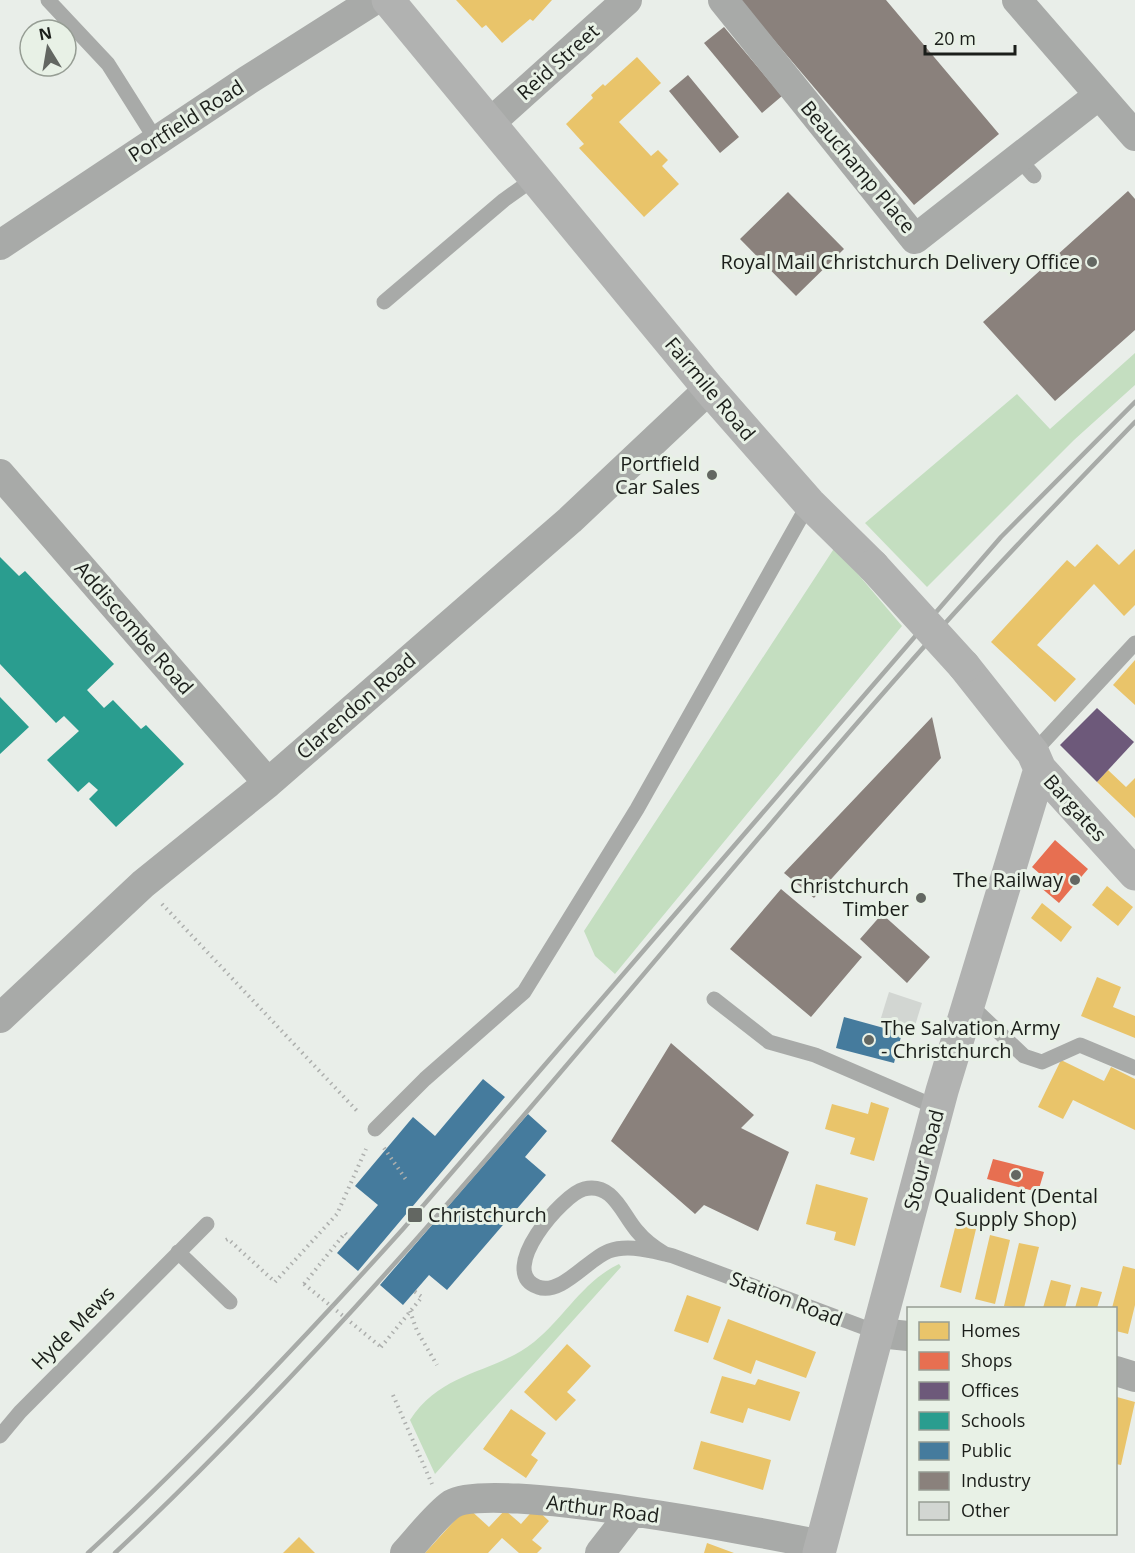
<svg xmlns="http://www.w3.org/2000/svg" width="1135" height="1553" font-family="'Open Sans',sans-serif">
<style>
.green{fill:#c4dec0}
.homes{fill:#e9c46a}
.shops{fill:#e76f51}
.offices{fill:#6d597a}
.schools{fill:#2a9d8f}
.public{fill:#457b9d}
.industry{fill:#8a817c}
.building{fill:#d2d6d2}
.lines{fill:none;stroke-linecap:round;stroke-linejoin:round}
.path{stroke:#adafad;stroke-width:4;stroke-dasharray:1.5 4.5;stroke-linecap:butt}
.service{stroke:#a8aaa8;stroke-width:15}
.minor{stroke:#a8aaa8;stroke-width:30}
.secondary{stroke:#b1b2b1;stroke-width:33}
.rail{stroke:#a8aba8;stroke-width:4.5}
.path-bridge{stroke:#adafad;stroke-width:4;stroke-dasharray:1.5 4.5;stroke-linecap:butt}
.secondary-bridge{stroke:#b1b2b1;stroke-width:33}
.poi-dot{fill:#636762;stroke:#e8f1e6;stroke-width:2}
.labels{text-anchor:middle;stroke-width:6;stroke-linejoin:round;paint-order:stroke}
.street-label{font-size:20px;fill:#1b1e1a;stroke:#e8f1e6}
.poi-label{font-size:20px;fill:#1b1e1a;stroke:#e8f1e6;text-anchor:end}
</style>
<rect width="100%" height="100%" fill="#e9eee9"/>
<!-- green -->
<path class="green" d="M1135,353v32l-61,55 -147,147 -62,-64 152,-129 33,35z
M835,547l67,79 -287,348 -20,-18 -11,-25z
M619,1264l2,3 -186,207 -25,-54c33,-50 82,-45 124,-78 30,-24 49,-61 85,-78z"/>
<!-- homes -->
<path class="homes" d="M456,0h96l-19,21 -3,-2 -28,24 -16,-18 -4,3z
M637,57l24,26 -42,39 32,34 7,-6 10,10 -6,6 17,18 -35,33 -65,-69 5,-4 -18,-20 27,-26 -2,-3 12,-11 2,2z
M1097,544l22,21 16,-16v56l-11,11 -30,-32 -57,61 39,34 -21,23 -64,-60 76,-82 8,7z
M1135,660v45l-22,-20z
M1108,770l18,17 9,-9v40l-38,-36z
M1107,886l26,21 -15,19 -26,-21z
M1042,903l30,24 -11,15 -30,-24z
M1097,977l24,10 -8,20 22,9v22l-54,-22z
M1061,1060l43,21 7,-14 24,12v51l-62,-30 -10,19 -25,-12z
M871,1102l18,6 -15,53 -24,-7 5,-16 -30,-9 7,-25 36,10z
M816,1184l52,14 -13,48 -21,-6 2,-8 -30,-8z
M956,1224l20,5 -15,64 -21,-6z
M990,1235l20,5 -15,64 -20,-5z
M1019,1243l20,4 -15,61 -20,-2z
M1123,1266l12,3v36l-7,29 -12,-3v-23h-4z
M1051,1280l20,5 -6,23h-22z
M1081,1287l21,5 -5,16h-22z
M687,1295l34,12 -13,36 -34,-12z
M728,1319l88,33 -10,26 -50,-18 -5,14 -38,-15z
M567,1344l24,22 -24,26 9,8 -20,21 -32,-29z
M722,1376l33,9 3,-6 42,13 -10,29 -42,-13 -5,15 -33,-10z
M1117,1397l18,5 -14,63 -5,-1z
M511,1409l35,24 -15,22 7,5 -12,18 -43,-29z
M701,1441l70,19 -8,30 -70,-21z
M467,1507l22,20 16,-17 16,14 14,-16 14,13 -17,19 10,8 -5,5h-18l-17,-15 -14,15h-63z
M299,1537l16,16h-32z
M707,1543l27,10h-30z"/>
<!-- shops -->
<path class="shops" d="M1055,840l33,29 -29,34 -26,-22 7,-7 -8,-7z
M993,1159l51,13 -6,20 -51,-13z"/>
<!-- offices -->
<path class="offices" d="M1097,708l37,34 -37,40 -37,-37z"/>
<!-- schools -->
<path class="schools" d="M0,557l19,19 6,-5 89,93 -27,26 17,18 9,-8 28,29 5,-4 38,39 -68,63 -27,-28 9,-9 -9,-8 -11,10 -31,-32 32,-29 -15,-15 -8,7 -56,-59z
M0,697l29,30 -29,27z"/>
<!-- public -->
<path class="public" d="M844,1017l58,16 -8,30 -58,-15z
M483,1079l22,18 -147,174 -21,-18 41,-48 -23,-19 58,-69 22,19z
M528,1114l19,17 -22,26 21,18 -99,115 -18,-15 -26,30 -23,-20z"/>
<!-- industry -->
<path class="industry" d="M740,0h146l113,134 -85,71z
M724,27l58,69 -20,17 -58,-70z
M688,75l51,62 -19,16 -51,-62z
M1128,191l7,8v131l-80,71 -72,-79z
M788,192l56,57 -48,47 -56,-57z
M932,717l9,41 -127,140 -30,-25z
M781,889l81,68 -51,60 -81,-68z
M882,914l48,43 -23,26 -47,-44z
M671,1043l83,72 -13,13 48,24 -31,79 -54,-26 -9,9 -84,-73z"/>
<!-- building -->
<path class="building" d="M889,992l33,11 -9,29 -33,-11z"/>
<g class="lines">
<!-- path -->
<path class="path" d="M162,904l197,209
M384,1148l23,33
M226,1240l2,-1 47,43 62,-68 29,-65
M304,1284l41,-51 5,5
M410,1311l7,20 20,34
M381,1347l41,-50 -8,-6
M393,1395l39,89"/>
<!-- service -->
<path class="service" d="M48,0l60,64 48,76
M1018,158l16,18
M384,302l120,-102 31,-22
M1033,753l102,-110
M714,999l55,43 46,13 123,53
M968,1003l56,53 18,6 38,-17 55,23
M375,1129l50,-50 99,-87 113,-183 172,-306
M178,1252l52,50
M665,1254c-10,-6 -20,-13 -28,-23 -15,-17 -24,-49 -53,-42 -21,5 -89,83 -46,98 23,9 51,-29 71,-36 19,-7 45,0 64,5l206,77
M0,1436l20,-24 187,-188"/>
<!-- minor -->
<path class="minor" d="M723,0l192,239 184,-144
M1017,0l118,136
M490,123l137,-123
M0,245l248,-165 126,-80
M0,474l268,309
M0,1018l143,-134 125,-101 302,-263 139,-131
M879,1333l29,3
M1116,1371l19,6
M405,1553c13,-14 32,-39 47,-49 38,-24 314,29 369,41
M600,1553l31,-40"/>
<!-- secondary -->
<path class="secondary" d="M388,0l321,389 100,114 64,63
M964,666l69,87 7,16 95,105
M819,1553l123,-462 98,-322"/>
<!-- rail -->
<path class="rail" d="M88,1553c111,-103 214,-212 315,-324l598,-692 134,-135
M115,1553c287,-270 525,-584 785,-879 75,-86 155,-169 235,-252"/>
<!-- path-bridge -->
<path class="path-bridge" d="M304,1284l77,63"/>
<!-- secondary-bridge -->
<path class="secondary-bridge" d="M873,566l91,100"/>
</g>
<!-- markers -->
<g class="poi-dot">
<circle cx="1092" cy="262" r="6"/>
<circle cx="712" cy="475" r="6"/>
<circle cx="1075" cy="880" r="6"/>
<circle cx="921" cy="898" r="6"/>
<circle cx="869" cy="1040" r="6"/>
<circle cx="1016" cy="1175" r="6"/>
<rect x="407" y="1207" width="16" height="16" rx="3"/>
</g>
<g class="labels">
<!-- street labels -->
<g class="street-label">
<text transform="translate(558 62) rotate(-42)" y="7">Reid Street</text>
<text transform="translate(186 121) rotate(-33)" y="7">Portfield Road</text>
<text transform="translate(858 167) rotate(50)" y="7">Beauchamp Place</text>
<text transform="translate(710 389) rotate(50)" y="7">Fairmile Road</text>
<text transform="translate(134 628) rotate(49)" y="7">Addiscombe Road</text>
<text transform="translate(356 706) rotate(-41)" y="7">Clarendon Road</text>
<text transform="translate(1075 808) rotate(48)" y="7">Bargates</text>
<text transform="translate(924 1160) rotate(-75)" y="7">Stour Road</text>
<text transform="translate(786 1299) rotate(21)" y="7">Station Road</text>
<text transform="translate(73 1328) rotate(-45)" y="7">Hyde Mews</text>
<text transform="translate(603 1509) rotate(7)" y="7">Arthur Road</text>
</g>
<!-- poi labels -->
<g class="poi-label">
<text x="1080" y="269">Royal Mail Christchurch Delivery Office</text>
<text x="700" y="471">Portfield<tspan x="700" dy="23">Car Sales</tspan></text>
<text x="1063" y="887">The Railway</text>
<text x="909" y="893">Christchurch<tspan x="909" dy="23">Timber</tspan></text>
<text x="881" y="1035" text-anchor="start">The Salvation Army<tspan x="881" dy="23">- Christchurch</tspan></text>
<text x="1016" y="1203" text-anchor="middle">Qualident (Dental<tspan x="1016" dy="23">Supply Shop)</tspan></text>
<text x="428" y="1222" text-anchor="start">Christchurch</text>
</g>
</g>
<!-- legend -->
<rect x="907" y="1307" width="210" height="228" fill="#e8f1e6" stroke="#969d94" stroke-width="1.5"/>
<rect x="919" y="1322" width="30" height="18" fill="#e9c46a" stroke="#969d94" stroke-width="1.5"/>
<text x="961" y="1337" font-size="18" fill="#1b1e1a">Homes</text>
<rect x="919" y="1352" width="30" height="18" fill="#e76f51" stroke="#969d94" stroke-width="1.5"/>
<text x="961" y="1367" font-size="18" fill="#1b1e1a">Shops</text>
<rect x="919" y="1382" width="30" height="18" fill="#6d597a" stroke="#969d94" stroke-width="1.5"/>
<text x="961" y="1397" font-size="18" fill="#1b1e1a">Offices</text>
<rect x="919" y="1412" width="30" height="18" fill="#2a9d8f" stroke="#969d94" stroke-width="1.5"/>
<text x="961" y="1427" font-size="18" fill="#1b1e1a">Schools</text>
<rect x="919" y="1442" width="30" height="18" fill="#457b9d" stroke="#969d94" stroke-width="1.5"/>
<text x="961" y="1457" font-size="18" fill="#1b1e1a">Public</text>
<rect x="919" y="1472" width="30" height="18" fill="#8a817c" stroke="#969d94" stroke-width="1.5"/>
<text x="961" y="1487" font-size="18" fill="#1b1e1a">Industry</text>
<rect x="919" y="1502" width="30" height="18" fill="#d2d6d2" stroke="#969d94" stroke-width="1.5"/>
<text x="961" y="1517" font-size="18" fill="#1b1e1a">Other</text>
<!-- north arrow -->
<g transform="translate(48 48) rotate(349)"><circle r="28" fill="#e8f1e6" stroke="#969d94" stroke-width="1.5"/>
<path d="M0-4.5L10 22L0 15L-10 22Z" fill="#636762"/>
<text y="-9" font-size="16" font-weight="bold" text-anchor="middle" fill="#1b1e1a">N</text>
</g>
<!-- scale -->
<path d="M925 45v9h90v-9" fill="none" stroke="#1b1e1a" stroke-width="3"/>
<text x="934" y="45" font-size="18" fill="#1b1e1a" stroke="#e8f1e6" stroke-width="4.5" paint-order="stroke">20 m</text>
</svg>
